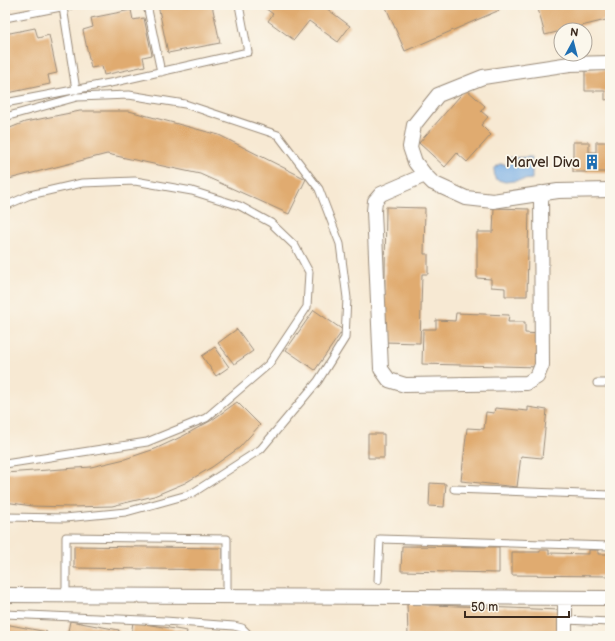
<svg xmlns="http://www.w3.org/2000/svg" width="615" height="641" font-family="'Balsamiq Sans',sans-serif">
<style>
.water{fill:#77ade5;stroke:#596c82}
.building{fill:#e0ab70}
.lines{fill:none;stroke-linecap:round;stroke-linejoin:round}
.lane-casing{stroke:#998a78;stroke-width:9}
.street-casing{stroke:#998a78;stroke-width:16}
.lane{stroke:#fff;stroke-width:7}
.street{stroke:#fff;stroke-width:14}
.labels{text-anchor:middle;stroke-width:3.5;stroke-linejoin:round;paint-order:stroke}
.poi-label{font-size:14px;fill:#3b2a1e;stroke:#fbf7ec;text-anchor:end}
</style>
<rect width="100%" height="100%" fill="#fbf7ec"/>
<filter id="ink" filterUnits="userSpaceOnUse"><feTurbulence type="fractalNoise" baseFrequency=".025" numOctaves="2"/><feDisplacementMap in="SourceGraphic" scale="8" xChannelSelector="R" yChannelSelector="G"/><feConvolveMatrix kernelMatrix="1 2 1 2 8 2 1 2 1" color-interpolation-filters="sRGB"/></filter>
<filter id="wash" filterUnits="userSpaceOnUse"><feTurbulence type="fractalNoise" baseFrequency=".012" numOctaves="4" result="noise"/><feDisplacementMap in="SourceGraphic" scale="16" xChannelSelector="R" yChannelSelector="G"/><feGaussianBlur stdDeviation="0.9" result="paint"/><feColorMatrix in="noise" values="0 0 0 0 0 0 0 0 0 0 0 0 0 0 0 0 0 1.4 0 .05"/><feComposite in="paint" operator="in"/></filter>
<g filter="url(#wash)">
<rect width="100%" height="100%" fill="#f7e9d3"/>
<!-- water -->
<path class="water" d="M532,157v22l-27,3 -10,-3 -1,-10 5,-5 10,1v-7z"/>
<g id="blocks">
<!-- building -->
<path class="building" d="M158,5h54l8,38 -52,10z
M267,5h55l28,21 -12,16 -29,-21 -15,19 -26,-19 5,-7 -8,-6z
M385,5h115l2,4 -97,42z
M537,5h73v14l-45,11h-4v1l-16,4z
M131,10l2,10 11,-2 8,37 -9,2 2,9 -41,9 -2,-9 -11,2 -8,-38 10,-3 -2,-9z
M35,28l3,10 11,-3 8,38 -9,2 2,9 -42,9 -2,-9h-1v-50z
M610,70v29l-5,1v-9h-20v-20z
M466,89l19,17 -4,5 7,6 -7,8 10,10 -24,27 -10,-9 -12,14 -26,-24z
M80,111h49l90,24 87,44 -17,35 -89,-40 -93,-20 -102,26v-50l20,-8z
M573,142h16v10h7v-10h14v30h-37z
M386,207l39,1 -1,46h4v20h-6l-2,69 -36,-1z
M494,208l35,1 -2,87h-22v-8l-14,-1v-8l-14,-1v-46h16z
M314,310l29,20 -28,40 -29,-20z
M456,313l53,2 -1,7h17v11l15,1 -1,33 -117,-3 1,-35h13v-9l19,1z
M237,329l16,22 -19,13 -16,-21z
M215,347l14,20 -13,9 -14,-20z
M237,402l23,23 -21,23 -27,19 -27,16 -31,13 -42,10 -41,1 -39,-1 -27,-4v-29l86,-6 34,-8 30,-10 28,-13 29,-16z
M528,407l19,3 -5,48 -21,-2 -4,31 -56,-6 6,-53 17,1 2,-17 8,1 1,-5 33,3z
M368,434h16v24h-16z
M430,483l16,1 -2,23 -15,-1z
M74,546l149,2v22l-149,-2z
M402,546l97,1v26l-98,-2z
M540,550h9v3l40,1v-4h9v4h12v22l-98,-1v-23h28z
M407,604l153,6 -2,26h-150z
M70,621l49,9 -2,6h-50z
M133,622l54,9 -1,5h-55z
M5,624l42,8v4h-42z"/>
</g>
</g>
<g filter="url(#ink)">
<use href="#blocks" fill-opacity="0" stroke="#998a78" stroke-width="1"/>
<g class="lines">
<defs>
<path id="lane" d="M147,5l14,67
M63,7l13,83
M5,18l66,-13
M5,103l110,-21 133,-30 -9,-47
M5,117l72,-20 52,-2 56,9 93,31 41,54 21,55 7,54 -2,40 -27,43 -57,68 -70,45 -65,18 -61,6 -60,-1
M5,206l25,-11 52,-12 53,-2 57,10 48,15 31,17 24,23 14,26 -2,35 -38,57 -63,54 -59,24 -142,22
M597,383h13
M454,489l156,6
M378,580l2,-41 230,7
M66,595v-58l161,2v57
M5,614l160,7 69,5 8,2 6,6 1,2
M565,620l45,2"/>
<path id="street" d="M610,63l-40,1 -87,13 -45,18 -24,30 -4,22 5,15 10,13 8,8 33,15 27,3 65,-10 52,-1
M425,175l-44,19 -6,7 -1,10 7,158 8,11 16,5 122,-2 10,-6 5,-12 -1,-172
M5,595l605,3
M565,636v-38"/>
</defs>
<!-- lane casing -->
<use href="#lane" class="lane-casing"/>
<!-- street casing -->
<use href="#street" class="street-casing"/>
<!-- lane -->
<use href="#lane" class="lane"/>
<!-- street -->
<use href="#street" class="street"/>
</g>
</g>
<!-- icons -->
<defs>
<symbol id="building-bare" viewBox="-9 -9 18 18"><path d="M-4-6H4V6H1V3H-1V6H-4ZM-2.5-4.3h1.7v1.8h-1.7ZM.8-4.3h1.7v1.8H.8ZM-2.5-1h1.7V.8h-1.7ZM.8-1h1.7V.8H.8Z" fill="#1f6fb2" stroke="#fbf7ec" stroke-width="2.5" paint-order="stroke"/></symbol>
</defs>
<g fill-rule="evenodd">
<use href="#building-bare" x="581" y="151" width="22" height="22"/>
</g>
<g class="labels">
<!-- poi labels -->
<g class="poi-label">
<text x="580" y="167">Marvel Diva</text>
</g>
</g>
<!-- margin -->
<rect width="615" height="641" fill="none" stroke="#fbf7ec" stroke-width="20"/>
<!-- north arrow -->
<g transform="translate(573 42) rotate(7)"><circle r="19" fill="#fbf7ec" stroke="#aea59a"/>
<path d="M0-3L7 15L0 10L-7 15Z" fill="#1f6fb2"/>
<text y="-6" font-size="11" font-weight="bold" text-anchor="middle" fill="#3b2a1e">N</text>
</g>
<!-- scale -->
<path d="M465 611v6h104v-6" fill="none" stroke="#3b2a1e" stroke-width="2"/>
<text x="471" y="611" font-size="12" fill="#3b2a1e" stroke="#fbf7ec" stroke-width="3" paint-order="stroke">50 m</text>
</svg>
